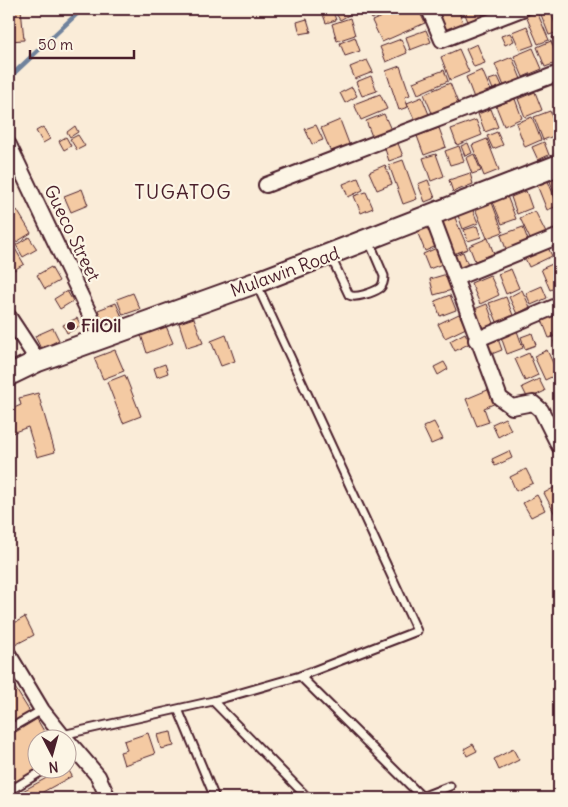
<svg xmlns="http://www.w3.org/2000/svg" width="568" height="807" font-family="Delius,sans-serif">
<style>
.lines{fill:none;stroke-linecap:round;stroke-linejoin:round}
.stream{stroke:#6f829c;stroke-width:4.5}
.building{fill:#f4caa3;stroke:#4a1f2b}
.service-casing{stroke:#4a1f2b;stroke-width:11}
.minor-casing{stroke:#4a1f2b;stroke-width:18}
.secondary-casing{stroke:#4a1f2b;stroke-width:24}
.service{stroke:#fcf5e5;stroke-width:7}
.minor{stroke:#fcf5e5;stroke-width:14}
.secondary{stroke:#fcf5e5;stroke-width:20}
.poi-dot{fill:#4a1f2b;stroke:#fcf5e5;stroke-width:2}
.labels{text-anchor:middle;stroke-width:4.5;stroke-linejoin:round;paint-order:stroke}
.street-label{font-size:18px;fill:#4a1f2b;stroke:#fcf5e5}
.poi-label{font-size:18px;font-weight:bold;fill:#4a1f2b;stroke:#fcf5e5;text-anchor:start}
.quarter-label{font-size:20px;letter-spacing:1px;fill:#4a1f2b;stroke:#fcf5e5}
</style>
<rect width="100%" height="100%" fill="#faecd8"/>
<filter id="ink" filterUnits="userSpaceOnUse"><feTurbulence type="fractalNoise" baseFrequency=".02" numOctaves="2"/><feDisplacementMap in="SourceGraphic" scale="10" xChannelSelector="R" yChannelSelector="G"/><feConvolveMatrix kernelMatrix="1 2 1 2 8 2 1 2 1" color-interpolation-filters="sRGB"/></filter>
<g filter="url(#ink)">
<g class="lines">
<!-- stream -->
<path class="stream" d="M12,75l70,-66"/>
</g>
<!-- building -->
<path class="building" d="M9,9h12l3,31 -15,1z
M321,9h11l4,11 -10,3z
M333,9h19l2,3 -14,8z
M366,9h24l-18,10z
M399,9h19l7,14 -43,19 -10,-21z
M440,9h18l6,16 -19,7 -9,-22z
M463,9h18l3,9 -15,6z
M488,9h17l-15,7z
M549,9l10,23 -10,3 -9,-23z
M552,9h7v17z
M537,12l12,28 -11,4 -12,-28z
M350,18l5,17 -18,6 -5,-17z
M307,19l4,13 -11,2 -3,-12z
M527,26l7,19 -14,5 -8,-18z
M426,30l5,12 -21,8 -4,-13z
M510,33l4,8 -9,4 -4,-9z
M559,34v20l-7,-17z
M355,37l5,14 -15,5 -5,-13z
M401,39l6,14 -21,9 -6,-15z
M551,41l8,21 -14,5 -8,-20z
M477,44l8,19 -11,4 -8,-18z
M533,48l9,21 -19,8 -9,-21z
M459,49l10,23 -19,8 -9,-23z
M512,57l9,22 -17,7 -9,-22z
M367,60l6,12 -18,7 -5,-12z
M400,66l10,29 -5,2 3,10 -9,3 -13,-39z
M444,70l4,11 -30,13 -5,-12z
M482,70l9,21 -17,7 -8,-21z
M371,76l6,15 -15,5 -6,-14z
M498,77l5,11 -9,4 -5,-12z
M559,80v15l-2,1 -5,-13z
M450,83l8,20 -26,10 -8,-19z
M352,87l5,9 -12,7 -5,-10z
M535,92l7,18 -17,7 -7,-18z
M380,94l7,15 -26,11 -7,-16z
M422,97l8,20 -14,6 -9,-20z
M515,99l7,19 -18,8 -8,-20z
M491,109l7,18 -13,5 -7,-18z
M559,109v21l-7,-18z
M550,111l9,23 -16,6 -9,-23z
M384,114l8,18 -19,7 -7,-18z
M532,117l9,23 -16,7 -9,-24z
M340,120l11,29 -18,8 -12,-29z
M476,120l6,15 -25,10 -6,-16z
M316,125l7,15 -11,4 -7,-15z
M75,126l3,6 -8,5 -3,-5z
M43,127l7,12 -7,4 -7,-12z
M439,128l7,19 -22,8 -7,-19z
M497,132l6,13 -10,4 -6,-13z
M78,135l7,11 -8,4 -7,-11z
M66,137l5,9 -7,4 -5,-9z
M487,139l12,31 -15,6 -12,-31z
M397,141l6,15 -14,5 -5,-15z
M544,142l5,13 -11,5 -6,-13z
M468,143l4,10 -7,3 -4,-10z
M459,146l5,15 -14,4 -5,-14z
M436,154l8,22 -13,5 -8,-23z
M474,154l7,17 -9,3 -6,-16z
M403,160l14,39 -14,5 -14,-39z
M385,165l7,19 -15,6 -8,-18z
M470,173l3,11 -20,8 -4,-12z
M358,178l5,12 -15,7 -5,-13z
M559,178v29l-9,-26z
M428,180l7,18 -10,4 -7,-18z
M548,181l10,25 -11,4 -10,-25z
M82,189l6,16 -17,7 -7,-16z
M526,191l6,17 -15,6 -6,-17z
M366,192l7,16 -12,5 -7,-17z
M507,196l9,23 -14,5 -9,-22z
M491,200l12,32 -16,6 -13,-32z
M472,208l6,15 -15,6 -6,-16z
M17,210l14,23 -16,10 -6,-10v-18z
M535,211l11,22 -15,8 -11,-23z
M453,213l15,36 -15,5 -14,-36z
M430,223l9,22 -14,6 -9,-22z
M477,226l4,11 -13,4 -4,-11z
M523,227l6,16 -22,9 -6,-17z
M29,237l8,12 -14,8 -7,-12z
M488,238l6,16 -19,7 -6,-15z
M546,243l6,13 -23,11 -6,-13z
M14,247l10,17 -15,9v-23z
M439,247l6,16 -16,6 -6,-15z
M463,252l7,19 -13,4 -7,-18z
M559,261v25l-9,4 -9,-21z
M51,267l8,14 -14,8 -8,-14z
M511,269l8,19 -13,6 -8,-20z
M447,274l5,16 -18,5 -4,-16z
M490,275l9,20 -19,9 -9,-21z
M542,286l5,12 -16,7 -5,-12z
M522,290l8,17 -13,7 -8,-17z
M67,291l6,10 -13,8 -6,-10z
M133,293l7,16 -17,6 -6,-16z
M450,295l6,15 -16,6 -5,-15z
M506,297l8,21 -16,6 -9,-21z
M116,303l6,14 -18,8 -6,-15z
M487,304l8,22 -14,6 -9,-22z
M459,314l7,14 -21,10 -7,-14z
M555,315l4,10v9l-10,4 -7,-18z
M77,318l4,8 -14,7 -4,-8z
M194,318l9,25 -16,5 -8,-25z
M166,326l7,17 -26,10 -6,-18z
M53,328l6,12 -18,9 -6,-13z
M516,328l7,20 -16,6 -7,-20z
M9,332l6,8 -6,4z
M465,333l5,10 -15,8 -5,-10z
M532,333l4,12 -11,4 -4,-12z
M226,335l9,26 -14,5 -10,-25z
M497,336l5,14 -13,5 -6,-14z
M559,339v17l-5,-15z
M115,350l9,21 -21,8 -9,-21z
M547,350l11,24 -13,6 -11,-24z
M529,353l9,22 -13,6 -10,-22z
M444,362l4,7 -10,6 -4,-8z
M165,364l3,9 -11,4 -3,-9z
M125,375l16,41 -18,7 -16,-41z
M539,379l6,12 -17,8 -6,-12z
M490,389l6,14 -12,5 5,14 -12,4 -11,-27z
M38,393l17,59 -18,5 -9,-30 -19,7v-24l12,-5 -2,-7z
M505,418l6,12 -13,7 -6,-13z
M434,422l9,17 -12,5 -8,-17z
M509,451l3,7 -17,8 -3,-7z
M526,469l7,14 -17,8 -6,-14z
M559,485v37l-15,-29z
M537,495l8,15 -14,7 -8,-14z
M25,617l9,18 -23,12 -2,-5v-16z
M9,678l21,34 -21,13z
M37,719l12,21h-11l1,30 -30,17v-51z
M171,732l3,14 -13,3 -4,-14z
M148,733l7,21 -31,11 -4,-13 7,-2 -3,-9z
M473,744l4,7 -10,5 -3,-7z
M513,749l6,11 -20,10 -5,-11z
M68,769l4,7 -40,22h-22l51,-28z"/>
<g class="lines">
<defs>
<path id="service" d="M330,255l19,40c6,4 25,-3 31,-7 3,-3 4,-8 4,-12l-15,-35
M300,676l122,121
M213,701l95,97
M178,709l37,89
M9,729l33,-19
M62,735l151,-34 87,-25 117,-45 -161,-348
M68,755l8,-5
M9,791l35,-21
M419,798l31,-12"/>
<path id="minor" d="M429,9l13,31 80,-31
M9,145l92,193
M266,185l293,-112
M432,216l68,182 12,9 21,-4 8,7 18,36
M456,278l103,-42
M9,317l29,44
M476,340l83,-35
M9,655l33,55 24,30
M68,741l30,35 10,22"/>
<path id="secondary" d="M9,375l29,-14 217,-78 304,-118"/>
</defs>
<!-- service casing -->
<use href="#service" class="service-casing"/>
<!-- minor casing -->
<use href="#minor" class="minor-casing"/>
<!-- secondary casing -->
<use href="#secondary" class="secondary-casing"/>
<!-- service -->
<use href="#service" class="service"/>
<!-- minor -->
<use href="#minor" class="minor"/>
<!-- secondary -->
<use href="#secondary" class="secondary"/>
</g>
</g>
<!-- markers -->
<circle class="poi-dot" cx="71" cy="326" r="5"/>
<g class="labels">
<!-- street labels -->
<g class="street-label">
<text transform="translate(72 233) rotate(64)" y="6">Gueco Street</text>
<text transform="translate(285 272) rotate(-20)" y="6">Mulawin Road</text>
</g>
<!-- poi labels -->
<g class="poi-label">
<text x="81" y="332">FilOil</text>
</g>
<!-- quarter labels -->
<g class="quarter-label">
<text x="183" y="199">TUGATOG</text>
</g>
</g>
<!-- margin -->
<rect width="568" height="807" fill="none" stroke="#fcf5e5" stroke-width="30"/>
<rect x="15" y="15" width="538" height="777" fill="none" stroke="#4a1f2b" stroke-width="2" filter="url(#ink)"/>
<!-- north arrow -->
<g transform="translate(52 754) rotate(174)"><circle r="24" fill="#fcf5e5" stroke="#b59f9b"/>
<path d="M0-4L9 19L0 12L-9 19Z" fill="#4a1f2b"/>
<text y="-8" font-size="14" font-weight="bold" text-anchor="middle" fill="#4a1f2b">N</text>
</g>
<!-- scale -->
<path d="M30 50v8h104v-8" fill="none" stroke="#4a1f2b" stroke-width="2.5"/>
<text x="38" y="50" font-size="15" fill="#4a1f2b" stroke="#fcf5e5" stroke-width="4" paint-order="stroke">50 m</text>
</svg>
